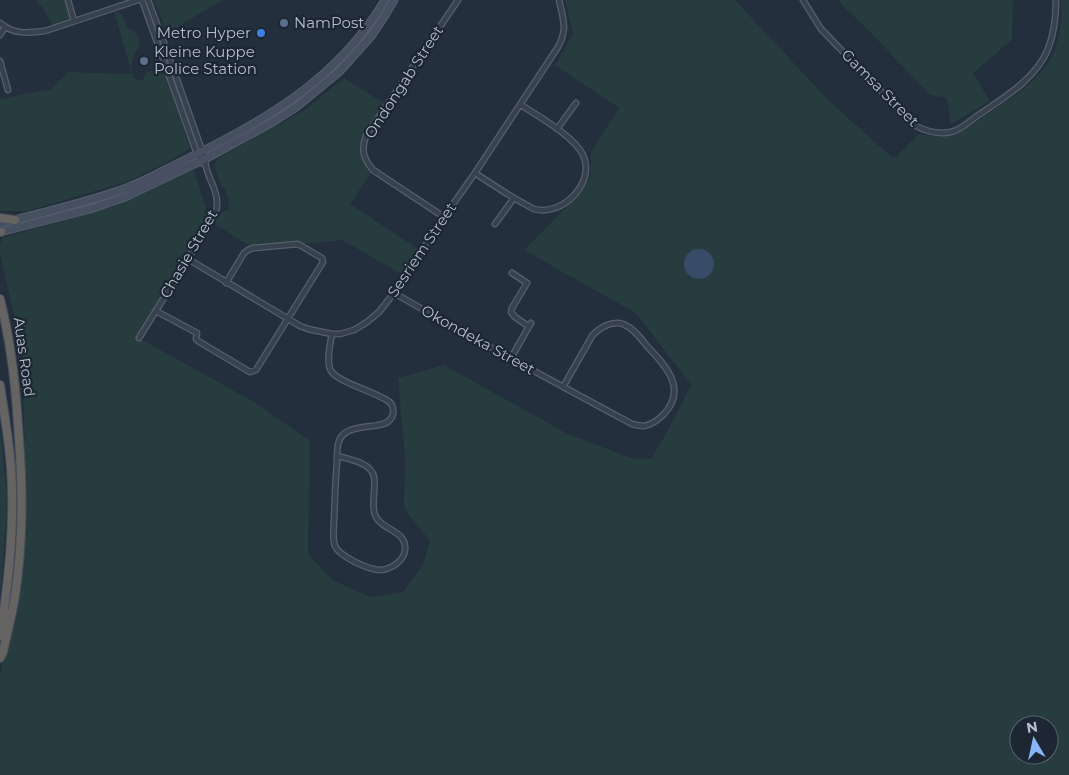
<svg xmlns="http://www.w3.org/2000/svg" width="1069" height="775" font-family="Montserrat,sans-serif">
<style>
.green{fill:#263c3f;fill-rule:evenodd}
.water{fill:#394c67}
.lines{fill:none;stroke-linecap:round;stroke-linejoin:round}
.minor-casing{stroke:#565f6c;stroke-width:7}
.secondary-casing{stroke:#565f6c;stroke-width:9}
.trunk-casing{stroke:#434c59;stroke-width:10}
.minor{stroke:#38414e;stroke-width:4.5}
.secondary{stroke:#465061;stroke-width:7}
.trunk{stroke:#656462;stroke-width:8}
.service-dot{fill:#5c6f8a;stroke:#1d2633;stroke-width:2}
.shop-dot{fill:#3f7fe0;stroke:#1d2633;stroke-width:2}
.labels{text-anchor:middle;stroke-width:4.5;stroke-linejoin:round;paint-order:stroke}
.poi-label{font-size:15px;fill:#b4bcc9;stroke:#1d2633;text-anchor:start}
.street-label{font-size:15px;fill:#b4bcc9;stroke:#1d2633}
</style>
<rect width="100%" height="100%" fill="#242f3e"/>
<!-- green -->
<path class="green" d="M35,0h31l5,19 -18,7 -11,-19z
M154,0h69l-51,30 -6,1z
M565,0h170l94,101 65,58 25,-25c12,2 27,4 38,0 11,-5 20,-13 29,-19 21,-14 55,-36 66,-59 8,-17 10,-37 9,-56h8v775h-1069v-99l19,-83 6,-114 -2,-124 -23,-101v-8l2,-8 113,-32 79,-36 16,51 -71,117 115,64 56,39 -2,113 24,26 38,17 33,-5 19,-25 8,-26 -26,-33 1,-49 -7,-81 46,-13 124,69 63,24 20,1 16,-27 24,-47 -54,-71 -113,-64 59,-60 8,-16v-22l28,-44 -64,-43 18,-31zM1019,725h30v30h-30z
M839,0h174l-1,40 -39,33 17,28 -39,23 -4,-26 -17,-3 -61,-64 -23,-22z
M114,11c9,2 9,6 12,14 3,5 9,6 12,11 6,8 -5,18 -6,27 -1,5 1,11 2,16l9,1 4,-8 16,-4 27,80 -24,15 -40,19 -99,29h-26l-1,-1v-111l51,-10 18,-17 63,2z
M344,78l43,27 -21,31 -3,14 10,20 -23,34 71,47 -16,25 -63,-36 -89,8 -40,-25 11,-12 5,-1 -1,-11 -3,-10 -4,-3 -7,-21 4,-7 87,-48z
M0,428l7,68 -1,27 -6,75z"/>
<!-- water -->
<path class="water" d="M684 264a15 15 0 1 1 30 0a15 15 0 1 1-30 0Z"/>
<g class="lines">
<defs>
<path id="minor" d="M68,0l6,21
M142,0l55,154 5,9
M803,0l18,29 93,96c11,6 23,10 37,7 9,-2 18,-10 26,-16 25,-17 59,-37 71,-67 6,-15 8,-33 8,-49
M0,23c15,12 27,10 45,8l93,-31
M0,35l5,-8
M0,61l8,29
M557,129l19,-26
M475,173c15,10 30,20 46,29 4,2 9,5 13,7 29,8 62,-27 49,-54 -8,-18 -45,-39 -62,-50
M444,217l-71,-47c-10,-12 -12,-20 -7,-34l92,-136
M495,224l19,-26
M188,259l112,67 8,3 24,5h8l14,-4 13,-8 12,-10 15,-19 50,-76 31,-44 83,-126c10,-18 5,-28 1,-47
M512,273l15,10 -15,25 -1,4 4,5 13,9
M394,293c78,45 158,88 238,131 4,1 8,2 12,2 7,-1 15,-7 20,-12 24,-26 1,-49 -18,-69 -6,-8 -13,-17 -23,-21 -11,-4 -24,4 -31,12l-29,51
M156,311l41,22 -1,6 2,2 52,31 6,-2 67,-108 -1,-4 -24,-14 -45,4 -5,2 -4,3 -18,30
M332,334c-2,10 -6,28 -1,37 8,12 45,21 57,30 4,2 6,8 5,13 -4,21 -49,3 -55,30 -1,6 -1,13 -1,19 -2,19 -2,38 -3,57 0,8 -2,18 1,26 5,11 34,24 46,24 10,-1 23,-9 24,-20 2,-22 -28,-19 -31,-39 -2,-11 2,-23 0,-34 -2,-14 -25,-18 -37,-21
M139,338c21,-34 42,-67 62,-101 6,-10 17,-23 16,-35 0,-15 -12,-27 -12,-43l-41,-116 -16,-43
M511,358l20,-35"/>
<path id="secondary" d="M0,224c40,-11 81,-20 121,-34 21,-7 41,-19 62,-29 80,-39 155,-81 202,-161
M0,232l90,-23 35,-12 80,-38 66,-36 24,-15 45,-37 32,-36 12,-18 10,-17"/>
<path id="trunk" d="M0,218l15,2
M0,232h1
M0,299c12,48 16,91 19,140 4,52 4,105 -4,157 -3,19 -8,37 -12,56l-3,6
M0,385c4,27 9,55 11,83 4,56 -2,113 -11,168"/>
</defs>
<!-- minor casing -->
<use href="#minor" class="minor-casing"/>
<!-- secondary casing -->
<use href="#secondary" class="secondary-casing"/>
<!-- trunk casing -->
<use href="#trunk" class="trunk-casing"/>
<!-- minor -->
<use href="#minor" class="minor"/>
<!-- secondary -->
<use href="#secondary" class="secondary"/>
<!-- trunk -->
<use href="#trunk" class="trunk"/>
</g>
<!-- markers -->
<g class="service-dot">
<circle cx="284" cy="23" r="5"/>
<circle cx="144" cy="61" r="5"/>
</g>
<circle class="shop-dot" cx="261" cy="33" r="5"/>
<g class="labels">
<!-- poi labels -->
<g class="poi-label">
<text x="294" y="28">NamPost</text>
<text x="251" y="38" text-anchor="end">Metro Hyper</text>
<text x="154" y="57">Kleine Kuppe<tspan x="154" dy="17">Police Station</tspan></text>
</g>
<!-- street labels -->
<g class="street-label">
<text transform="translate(404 82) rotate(-57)" y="5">Ondongab Street</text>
<text transform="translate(880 88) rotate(45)" y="5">Gamsa Street</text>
<text transform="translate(422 250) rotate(-56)" y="5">Sesriem Street</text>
<text transform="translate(189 254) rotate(-60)" y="5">Chasie Street</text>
<text transform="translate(478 340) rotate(29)" y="5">Okondeka Street</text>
<text transform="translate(24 357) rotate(82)" y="5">Auas Road</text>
</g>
</g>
<!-- north arrow -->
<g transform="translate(1034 740) rotate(351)"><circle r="24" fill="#1d2633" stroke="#59626f"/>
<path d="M0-4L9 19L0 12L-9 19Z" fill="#8ab4f8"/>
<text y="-8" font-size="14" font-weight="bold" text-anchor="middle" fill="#b4bcc9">N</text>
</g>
</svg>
